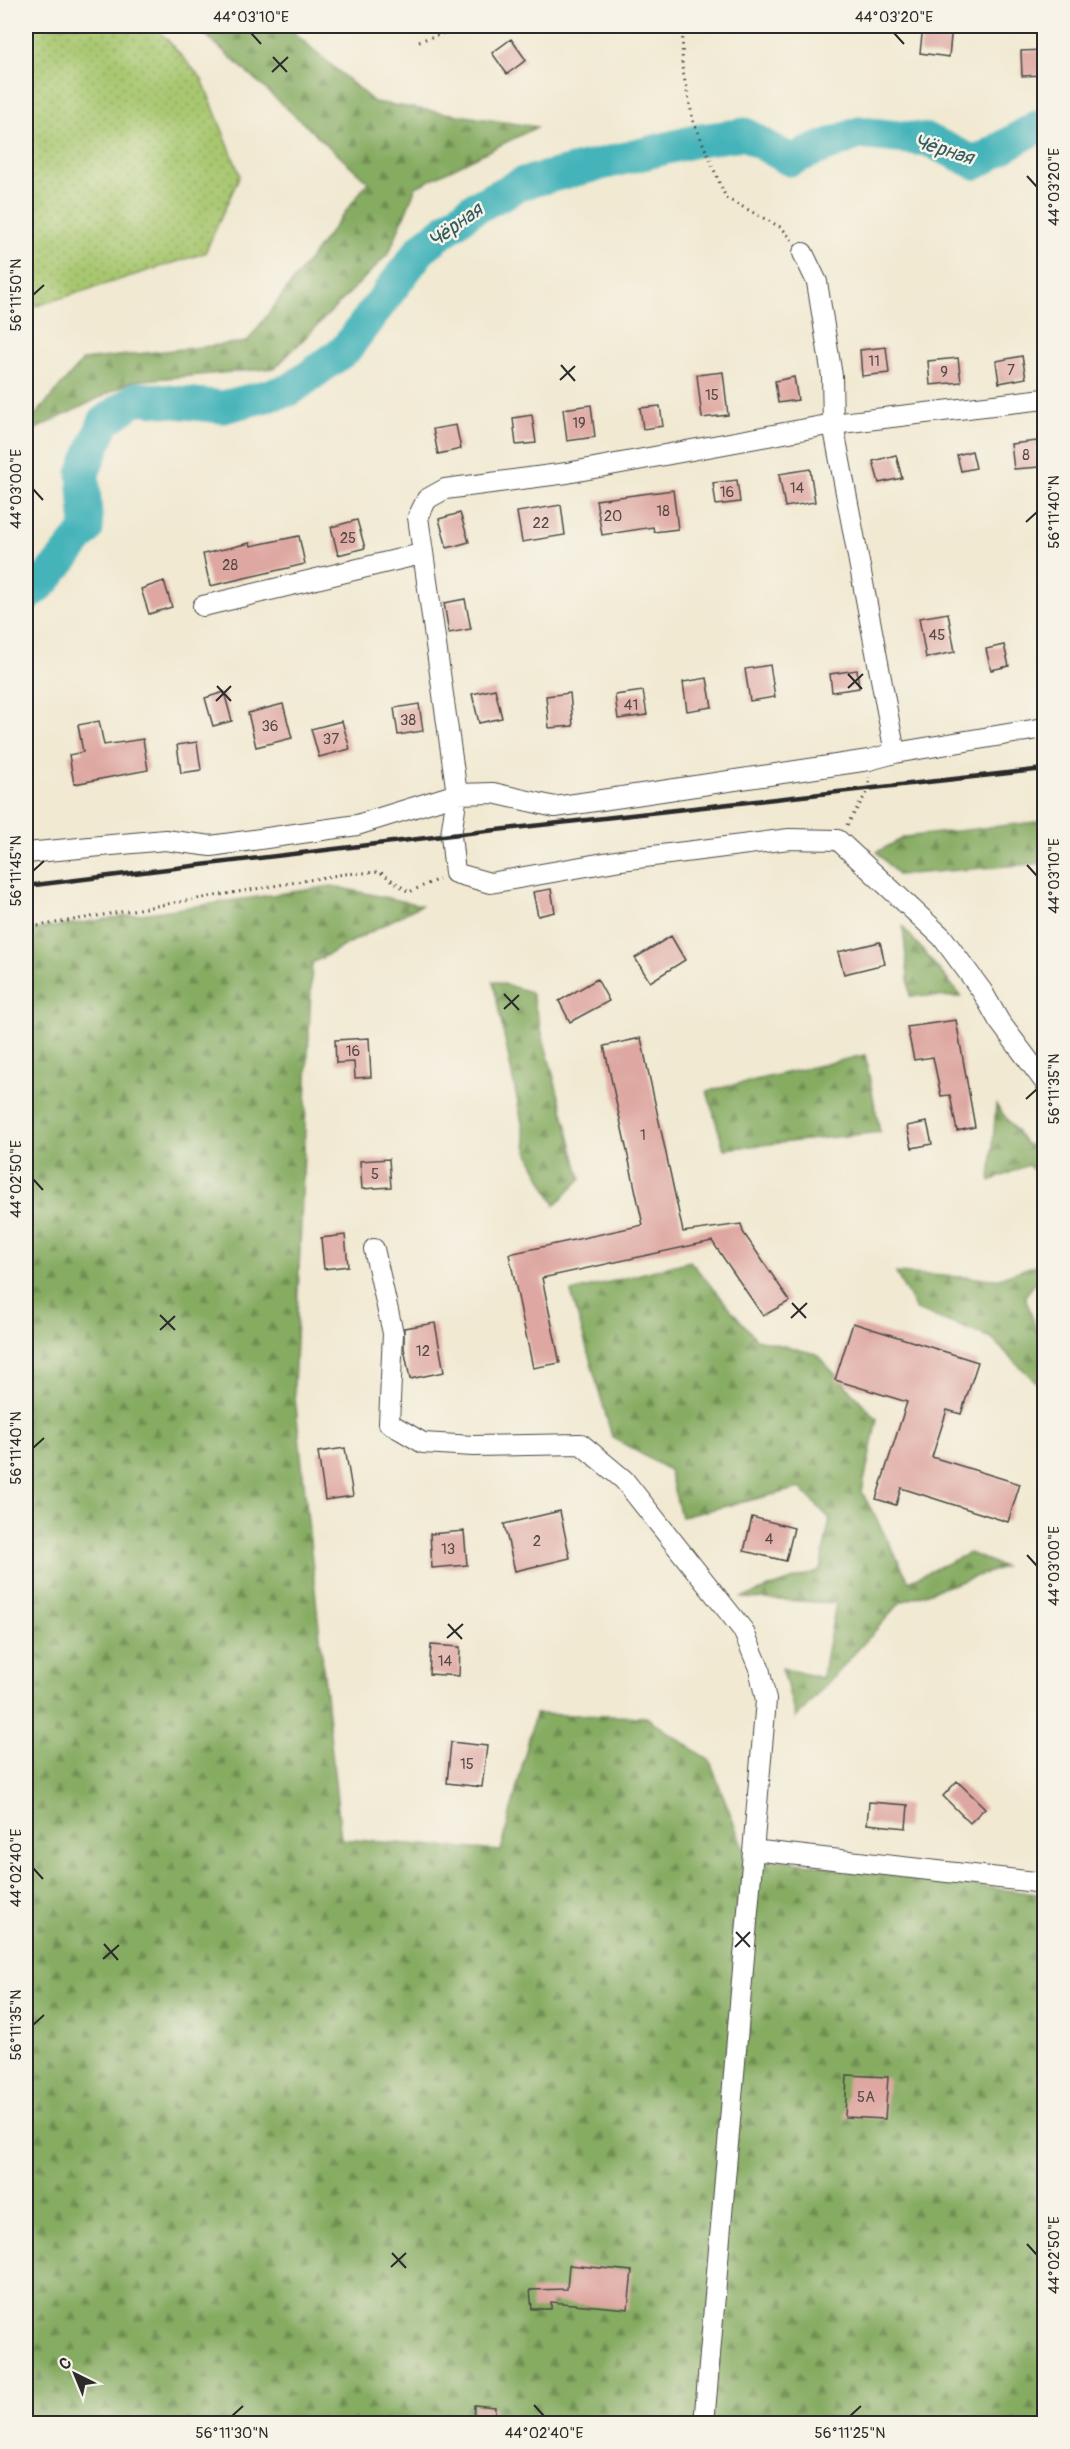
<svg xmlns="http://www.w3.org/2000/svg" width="1070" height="2449" font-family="Pangolin,sans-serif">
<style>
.green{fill:url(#green-dots);stroke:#6a794d;stroke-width:1.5}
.forest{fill:url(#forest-firs);stroke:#586c46;stroke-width:1.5}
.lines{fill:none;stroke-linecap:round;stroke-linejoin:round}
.river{stroke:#44b4ba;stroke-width:33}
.building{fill:#dea7a1}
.minor-casing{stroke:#494844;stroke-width:22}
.path{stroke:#494844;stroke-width:3;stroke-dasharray:1.5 4.5;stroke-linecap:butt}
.minor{stroke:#fff;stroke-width:20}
.rail{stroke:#2b2b2b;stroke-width:4.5}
.ticks{fill:none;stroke:#2b2b2b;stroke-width:2}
.labels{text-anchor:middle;stroke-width:5;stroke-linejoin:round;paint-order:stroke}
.number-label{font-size:15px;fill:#584a48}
.water-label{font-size:20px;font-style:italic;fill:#345b5d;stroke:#f7f3e8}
.neatline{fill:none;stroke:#2b2b2b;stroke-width:2}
.ticks-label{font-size:15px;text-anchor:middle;fill:#2b2b2b}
</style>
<defs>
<pattern id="green-dots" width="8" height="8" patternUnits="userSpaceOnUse" patternTransform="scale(1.5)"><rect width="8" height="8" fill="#a8c76f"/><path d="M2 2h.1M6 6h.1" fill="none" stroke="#89a25b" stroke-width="1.8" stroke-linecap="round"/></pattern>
<pattern id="forest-firs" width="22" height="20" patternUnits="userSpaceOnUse" patternTransform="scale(1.5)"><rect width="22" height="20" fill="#86ac62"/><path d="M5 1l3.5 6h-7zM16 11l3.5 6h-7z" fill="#6e8c51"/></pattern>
</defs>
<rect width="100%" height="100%" fill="#f7f3e8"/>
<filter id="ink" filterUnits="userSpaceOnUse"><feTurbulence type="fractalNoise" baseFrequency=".0167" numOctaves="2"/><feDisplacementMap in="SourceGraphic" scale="12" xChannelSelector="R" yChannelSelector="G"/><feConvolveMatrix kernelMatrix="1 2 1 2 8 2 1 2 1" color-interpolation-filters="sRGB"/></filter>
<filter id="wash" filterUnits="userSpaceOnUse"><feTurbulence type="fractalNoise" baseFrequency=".008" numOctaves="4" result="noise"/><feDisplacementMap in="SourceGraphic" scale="24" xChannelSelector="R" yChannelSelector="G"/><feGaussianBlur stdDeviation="1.35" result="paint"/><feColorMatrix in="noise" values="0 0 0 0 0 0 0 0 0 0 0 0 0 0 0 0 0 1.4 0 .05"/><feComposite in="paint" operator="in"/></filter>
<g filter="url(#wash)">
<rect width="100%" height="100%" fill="#f1e9d2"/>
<!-- green -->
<path class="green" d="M26,26h129l47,53 38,96 -35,78 -179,56z"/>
<!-- forest -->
<path class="forest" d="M196,26h90l88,76 163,25 -121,60 -27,66 -114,115 -142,13 -107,53v-8l57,-66 164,-18 121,-160z
M1044,821v42l-146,12 -21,-23 28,-15z
M332,886l89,19 -109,58 -18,424 47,452 160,12 34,-137 111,3 64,44 36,94 298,40v528h-1018v-1492z
M903,927l59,70 -52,-1z
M493,981l38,11 50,187 -26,26 -27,-52z
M865,1055l15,77 -156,17 -17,-58z
M996,1105l30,39 18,5v30l-16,-14 -38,16z
M690,1261l66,78 60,15 61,65 -15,73 47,89 60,-28 35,14 -103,35 -105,116 -14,-50 40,10 14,-75 -95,-5 79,-28 10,-51 -30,-31 -119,29 -12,-47 -57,-33 -41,-145z
M1044,1262v10l-19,24 19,56v38l-53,-52 -75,-28 -20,-37 100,6z"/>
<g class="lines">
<!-- river -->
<path class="river" d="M26,597l19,-16 42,-52 -4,-56 21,-51 33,-24 86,9 67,-17 55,-40 77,-102 49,-38 52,-27 177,-43 45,-6 45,26 69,-27 69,7 48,23 61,-36h7"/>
</g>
<g id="blocks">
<!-- building -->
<path class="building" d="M923,26h29l-3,31 -29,-4z
M511,39l15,21 -19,14 -15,-21z
M1043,50v25l-21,1 -1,-25z
M886,347l3,26 -27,3 -2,-26z
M1022,356l4,22 -27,5 -3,-22z
M958,358l3,24 -31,3 -2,-24z
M723,372l5,43 -26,3 -5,-43z
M794,377l4,23 -20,3 -3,-22z
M591,405l4,32 -28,4 -4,-32z
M660,406l3,20 -20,3 -3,-21z
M532,415l4,28 -20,2 -3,-27z
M456,425l5,24 -23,5 -5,-25z
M1037,441l3,26 -26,2 -3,-25z
M972,451l4,17 -15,3 -4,-16z
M896,455l6,23 -23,5 -6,-22z
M810,469l5,33 -30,5 -6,-33z
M737,480l3,22 -24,3 -3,-22z
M673,490l5,39 -24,3 -1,-5 -51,8 -6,-35z
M561,505l4,30 -43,7 -5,-30z
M460,513l9,29 -22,6 -8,-29z
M357,520l8,28 -27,7 -7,-28z
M299,536l6,28 -95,22 -7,-32 47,-11 1,3z
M164,581l8,26 -23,7 -8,-25z
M465,599l6,30 -22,4 -5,-30z
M948,613l7,39 -29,6 -7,-40z
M1004,645l5,21 -18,4 -5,-21z
M770,665l5,32 -25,4 -5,-32z
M857,670l2,18 -27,4 -2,-18z
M707,678l5,29 -25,4 -4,-29z
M495,689l7,29 -23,5 -7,-29z
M643,691l4,24 -29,4 -3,-24z
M224,692l8,29 -19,5 -8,-28z
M570,693l3,33 -24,2 -3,-32z
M283,704l9,34 -36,9 -8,-34z
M419,704l4,27 -25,4 -4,-27z
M99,721l5,24 39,-6 5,31 -74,14 -5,-29 14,-3 -5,-27z
M342,721l8,28 -31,8 -8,-28z
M197,742l4,28 -20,3 -4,-28z
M551,889l4,23 -17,4 -5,-24z
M671,936l14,24 -35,22 -15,-24z
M880,942l5,22 -41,10 -6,-22z
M597,979l12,22 -39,21 -11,-21z
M956,1020l19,107 -18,4 -7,-36 -9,1 -8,-39 -19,3 -7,-33z
M369,1038l2,39 -16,1 -1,-16 -18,1 -1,-23z
M641,1038l42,194 58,-8 2,8 47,69 -27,15 -51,-75 -170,37 18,85 -27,5 -24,-114 134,-29 -39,-179z
M927,1122l5,22 -20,4 -5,-22z
M389,1159l2,28 -29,2 -2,-28z
M345,1235l3,31 -24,3 -3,-31z
M435,1323l9,49 -34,7 -6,-31v-20z
M853,1323l125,39 -17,52 -14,-4 -15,47 88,27 -12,38 -107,-34 -5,17 -20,-6 31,-97 -72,-22z
M345,1448l8,48 -28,4 -7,-48z
M560,1511l10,47 -55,13 -11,-47z
M752,1517l42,11 -8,33 -42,-10z
M464,1531l3,34 -35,3 -2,-34z
M431,1645l29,2 -1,29 -30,-2z
M451,1742l36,4 -5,41 -35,-4z
M957,1781l28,27 -15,15 -27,-27z
M869,1802l39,3 -2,23 -39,-4z
M847,2075l41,2 -3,42 -40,-2z
M569,2265l63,6 -4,38 -77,-7v7h-19l-2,-19 37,-1z
M474,2405l21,2 -1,17h-21z"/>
</g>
</g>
<g filter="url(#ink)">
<use href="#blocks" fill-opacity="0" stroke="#494844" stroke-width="1.5"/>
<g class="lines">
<defs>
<path id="minor" d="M803,253l14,29 15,94 1,48 62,329
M1044,399l-211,25 -266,49 -122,16 -18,10 -9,18 39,277 -6,41 4,38 35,10 131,-23 168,-21 49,1 104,97 40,54 17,30 45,60
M203,606l218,-52
M26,853l139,-13 46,6 146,-21 100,-31 36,-1 62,14 314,-47 26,-7 149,-25
M374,1249l19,84 -4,90 34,20 50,3 108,-2 43,36 119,150 16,38 7,32 -62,724
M753,1850l291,33"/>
</defs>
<!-- minor casing -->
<use href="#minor" class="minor-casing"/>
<!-- path -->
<path class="path" d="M683,26l-1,41 11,53 33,78 56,30 10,12
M419,41l47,-15
M847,825l22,-36v-12
M26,928l318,-54 36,-2 29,20 30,-13"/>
<!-- minor -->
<use href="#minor" class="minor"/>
<!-- rail -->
<path class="rail" d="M26,886l425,-51 593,-66"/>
</g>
</g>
<!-- ticks -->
<path class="ticks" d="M251,33l10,11M894,33l10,11M273,57l14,15M272,72l16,-15M1027,176l10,11M33,295l11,-10M561,365l14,16M560,380l15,-14M33,489l10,11M1026,522l11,-10M848,674l14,15M217,686l14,15M848,688l15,-14M216,701l15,-15M1027,865l10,11M33,871l11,-10M504,994l15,16M504,1009l15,-14M1026,1099l11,-10M33,1179l10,11M792,1303l14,15M160,1315l15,15M791,1318l16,-15M160,1330l15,-14M33,1448l11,-10M1027,1555l10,11M448,1624l14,15M447,1638l16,-14M33,1868l10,11M736,1932l14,15M104,1944l14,16M735,1947l15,-15M103,1959l16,-14M33,2025l11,-10M1027,2244l10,11M392,2253l14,15M391,2267l15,-14M534,2405l10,11M232,2416l11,-10M850,2416l11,-10"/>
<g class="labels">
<!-- number labels -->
<g class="number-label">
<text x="874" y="366">11</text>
<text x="1011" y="375">7</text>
<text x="944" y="377">9</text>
<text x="712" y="400">15</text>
<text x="579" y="428">19</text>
<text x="1026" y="460">8</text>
<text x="797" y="493">14</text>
<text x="727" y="497">16</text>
<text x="663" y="516">18</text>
<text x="613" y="521">20</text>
<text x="541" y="528">22</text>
<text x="348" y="543">25</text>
<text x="230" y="570">28</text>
<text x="937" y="640">45</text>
<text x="631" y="710">41</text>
<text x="408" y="725">38</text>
<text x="270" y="731">36</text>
<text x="331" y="744">37</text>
<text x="353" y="1056">16</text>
<text x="643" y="1140">1</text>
<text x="375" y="1179">5</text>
<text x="423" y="1356">12</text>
<text x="769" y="1544">4</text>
<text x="537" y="1546">2</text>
<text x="448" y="1554">13</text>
<text x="445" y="1666">14</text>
<text x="467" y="1769">15</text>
<text x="866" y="2102">5А</text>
</g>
<!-- water labels -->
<g class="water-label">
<text transform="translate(944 149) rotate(17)" y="7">Чёрная</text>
<text transform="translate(455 225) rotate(-36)" y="7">Чёрная</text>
</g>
</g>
<!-- margin -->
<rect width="1070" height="2449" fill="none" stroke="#f7f3e8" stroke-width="66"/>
<!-- north arrow -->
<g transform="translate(75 2374) rotate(317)" stroke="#f7f3e8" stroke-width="4.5" paint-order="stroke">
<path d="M0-4.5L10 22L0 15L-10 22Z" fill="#2b2b2b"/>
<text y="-9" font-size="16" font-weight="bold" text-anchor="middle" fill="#2b2b2b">С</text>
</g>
<rect x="33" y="33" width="1004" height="2383" class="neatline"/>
<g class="ticks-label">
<text x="251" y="22">44°03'10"E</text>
<text x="894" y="22">44°03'20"E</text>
<text transform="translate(1054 187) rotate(-90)" y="5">44°03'20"E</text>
<text transform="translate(16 295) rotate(-90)" y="5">56°11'50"N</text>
<text transform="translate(16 489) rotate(-90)" y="5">44°03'00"E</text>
<text transform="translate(1054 512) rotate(-90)" y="5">56°11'40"N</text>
<text transform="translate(16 871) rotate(-90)" y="5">56°11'45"N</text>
<text transform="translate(1054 876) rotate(-90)" y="5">44°03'10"E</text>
<text transform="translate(1054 1089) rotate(-90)" y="5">56°11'35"N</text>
<text transform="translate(16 1179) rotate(-90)" y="5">44°02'50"E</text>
<text transform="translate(16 1448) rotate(-90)" y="5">56°11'40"N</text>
<text transform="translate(1054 1566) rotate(-90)" y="5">44°03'00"E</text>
<text transform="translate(16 1868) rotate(-90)" y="5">44°02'40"E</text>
<text transform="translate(16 2025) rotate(-90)" y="5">56°11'35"N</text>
<text transform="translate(1054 2255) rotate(-90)" y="5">44°02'50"E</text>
<text x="232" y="2438">56°11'30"N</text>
<text x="544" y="2438">44°02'40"E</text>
<text x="850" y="2438">56°11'25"N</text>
</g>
</svg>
